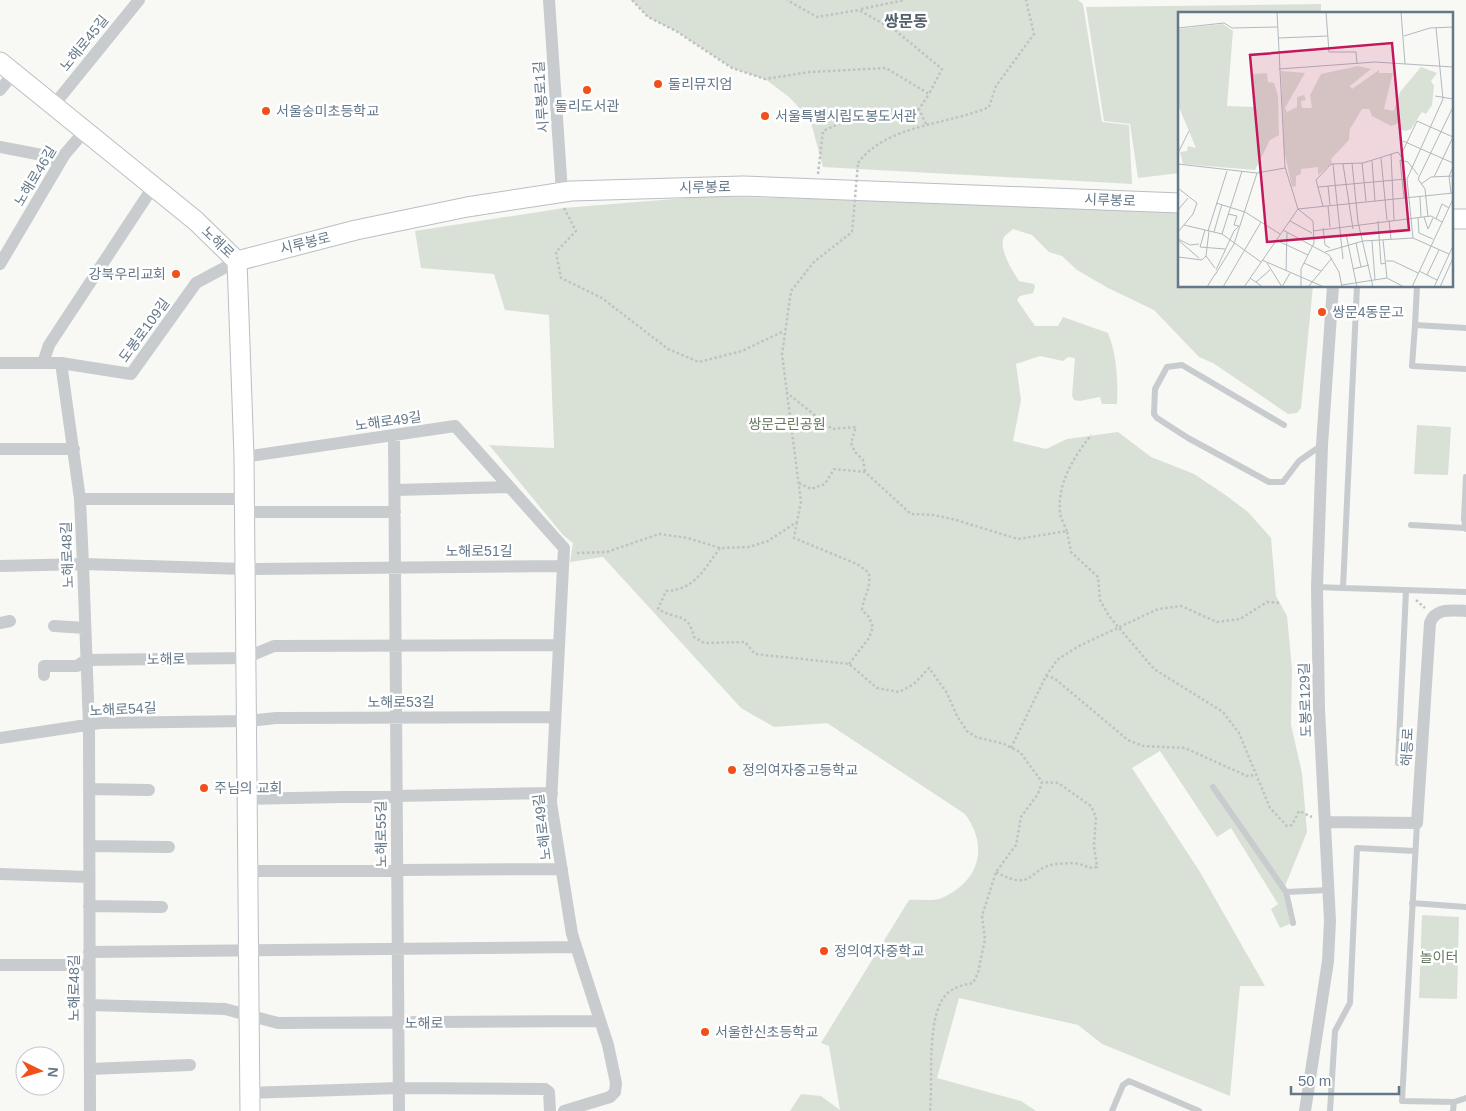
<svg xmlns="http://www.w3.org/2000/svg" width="1466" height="1111" font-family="Arial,'Noto Sans KR',sans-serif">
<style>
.green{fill:#d9e1d6}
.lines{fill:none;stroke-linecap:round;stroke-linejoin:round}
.secondary-casing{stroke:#babfc4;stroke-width:21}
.path{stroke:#bfc2c4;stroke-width:2.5;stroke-dasharray:2.5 2.5;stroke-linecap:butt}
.lane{stroke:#c8cccf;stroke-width:6}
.street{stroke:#c8cccf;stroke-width:12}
.secondary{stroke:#fff;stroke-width:19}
.path-bridge{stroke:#bfc2c4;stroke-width:2.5;stroke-dasharray:2.5 2.5;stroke-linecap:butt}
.poi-dot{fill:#f34f1b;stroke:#fff;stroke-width:2}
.labels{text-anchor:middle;stroke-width:5;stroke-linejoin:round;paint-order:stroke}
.street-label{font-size:14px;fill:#647889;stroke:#fff}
.poi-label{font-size:14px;fill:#647889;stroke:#fff;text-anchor:start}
.park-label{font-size:14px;fill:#657a60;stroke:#fff}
.quarter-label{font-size:16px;font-weight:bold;fill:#53616d;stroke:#fff}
.inset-road{fill:none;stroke:#b0b9c0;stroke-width:1}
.view{fill:#c2185b;fill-opacity:0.15;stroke:#c2185b;stroke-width:2.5}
.inset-edge{fill:none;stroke:#647889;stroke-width:2.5}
</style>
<rect width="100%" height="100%" fill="#f8f8f5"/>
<!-- green -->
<path class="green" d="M632,0h446l5,4 19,118 27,3 3,59 -309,-17 -13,-48 -21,-22 -24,-18 -33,-11 -56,-37 -28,-14z
M1321,4v10h-141v159l-42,5 -8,-54 -26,-3 -18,-114z
M710,196l470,13v77h133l-12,122 -4,5 -9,1 -75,-51 -14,-6 -45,-47 -46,-22 -31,-18 -15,-14 -13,-4 -17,-17 -19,-6c-2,2 -7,5 -9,8 -6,11 9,35 15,44l15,3 1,3 -2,6 -13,3 -3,4 18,26h23l5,-9 45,16c9,22 10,48 9,71h-15l-2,-7 -20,4 -6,-1 -2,-4 3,-38 -7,-1 -5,4 -23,-5 -24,8 5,36 -8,41 33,8 21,-10 51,-7 33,25 43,17 30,20 24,18 23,26 5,58 11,20 5,53 -1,56 11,48 5,59 -24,59 7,33 -10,4 -9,-19 7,-5 -47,-76 -14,9 -57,-86 -28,17 68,104 65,114h-25l-10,110 -128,-52 -24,-19 -119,-27 -22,80 84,23 15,10h-246l11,-17 20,2 19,14 -11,-64 -8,-3 88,-143c10,-1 27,2 35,-3 37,-18 44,-52 21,-83l-138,-91 -53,4 -33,-19 -138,-151 -33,5 3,-19 -10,-8 -74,-90 65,3 -5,-133 -44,-5 -11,-36 -73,-6 -6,-37 149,-23z
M1417,425l34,2 -3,48 -34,-1z
M1422,915l37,2 -2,82 -38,-1z"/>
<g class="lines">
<defs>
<path id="secondary" d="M0,62l196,159 41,40 7,196 6,654
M1452,219h14
M237,261l119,-31 111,-23 104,-16 172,-5 437,17"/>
</defs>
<!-- secondary casing -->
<use href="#secondary" class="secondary-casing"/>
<!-- path -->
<path class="path" d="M632,0l16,17 28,14 56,37 33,11 45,-7 76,-4 43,26 13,-25 -46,-38 -37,-21 -42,7 -30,-17
M861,9l44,-9
M926,124l-7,-15 10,-15
M858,163c29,-39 90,-38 131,-56l7,-21 38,-52 -8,-34
M818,174l5,-43 44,-20 52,-2
M564,208l12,23 -20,21 5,26 41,20 66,51 31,13 43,-11 42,-20
M786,392l46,37 24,-2 -5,16 4,9 8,8 2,12
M799,483l12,6 14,-5 9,-15 31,3 46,42 23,1 22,5 62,19 49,-8 4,21 27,25 2,23 9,16 45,53 69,43 16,21 31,75 17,18 5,-1 7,-14 13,6
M797,522l-3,16 63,26 12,9c2,17 -5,21 -7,37l7,7 4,10 -4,11 -20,26
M1067,531c-2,-5 -6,-12 -7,-18 -3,-30 14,-56 31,-78
M720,548c-16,21 -25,42 -54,43l-8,18c19,12 30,2 36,28l10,6 41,-1 10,12 94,10 28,24 22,4 15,-8 15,-16 18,25 10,23 10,15 9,6 28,7 16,8 22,30 -4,12 -17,23 -5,28 -20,27 -14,44 3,23 -7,34 -5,10c-12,2 -26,6 -32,19 -14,27 -8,79 -11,109
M577,553l30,-1 52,-18 29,4 32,10 29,-1 19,-6 29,-19 4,-20 -19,-148 9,-63 23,-29 38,-30 1,-10
M1416,600l9,8
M1046,676l11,-16 22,-14 79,-37 23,-3 36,16 23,-3 27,-17 14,1
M1011,748l35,-72 8,2 74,62 15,6 42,2 62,28 8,-1
M996,872c39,21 31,-4 60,-8 6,0 16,-2 23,0 8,2 10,5 18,3l-3,-21 2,-29 -5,-11 -33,-23 -16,-1"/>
<!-- lane -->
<path class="lane" d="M1357,286l-14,302 123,4
M1417,286l-2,39 51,3
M1415,325l-3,41 54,3
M1284,425l-102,-60 -15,2 -12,22 -1,25 3,4 31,20 81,44h14l16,-21 23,-16
M1466,477l-2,42 2,10
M1411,525l54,3
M1317,587l26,1
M1398,763l8,-172
M1213,787l73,105 43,-2
M1417,823l-15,278 52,1 -1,9
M1286,892l7,31
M1412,903l54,4
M1454,1102l12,-4
M1112,1111l11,-26 6,-4 70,30
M1330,1111l5,-80 15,-28 7,-155 57,3"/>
<!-- street -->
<path class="street" d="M549,0l13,192
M0,90l14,-17
M53,106l86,-106
M0,147l47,9 13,6
M0,264l65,-110 19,-22
M0,363h61l70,11 65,-91 41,-22
M43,363l6,-18 104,-158
M61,363l19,136 3,65 6,162 1,385
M394,435l5,676
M0,449h74
M244,457l211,-31 109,122 -13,255 21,131 36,111 8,38 -1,9 -5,5 -46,14
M395,490l114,-3
M80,499h164
M244,512h151
M0,566l83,-2 161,5 319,-3
M0,623l10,-2
M54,626l31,2
M44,675v-9h33l9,-6 159,-2 29,-12 285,-1
M0,738l100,-15 148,-2 28,-3 279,-1
M89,789l60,1
M247,799l305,-6
M1325,822l92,1 13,-200c5,-15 22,-13 36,-12
M89,846l80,1
M248,871l314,-2
M0,874l89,3
M89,906l73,1
M89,952l487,-5
M0,965h89
M89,1005l136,4 53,14 322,-2
M90,1069l100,-4
M250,1093l149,-5 146,1 4,3 1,19
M1305,1111l23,-150 2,-40 -11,-212 -2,-122 5,-142 11,-159"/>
<!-- secondary -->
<use href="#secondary" class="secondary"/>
<!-- path-bridge -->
<path class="path-bridge" d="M853,222l5,-59"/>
</g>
<!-- markers -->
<g class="poi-dot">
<circle cx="658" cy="84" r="5"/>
<circle cx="587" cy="90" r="5"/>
<circle cx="266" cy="111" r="5"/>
<circle cx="765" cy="116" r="5"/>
<circle cx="176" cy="274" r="5"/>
<circle cx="1322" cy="312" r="5"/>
<circle cx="732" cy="770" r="5"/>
<circle cx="204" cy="788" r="5"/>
<circle cx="824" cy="951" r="5"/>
<circle cx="705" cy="1032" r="5"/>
</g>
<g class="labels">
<!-- street labels -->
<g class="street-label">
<text transform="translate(84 43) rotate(-51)" y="5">노해로45길</text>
<text transform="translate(541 97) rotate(-94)" y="5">시루봉로1길</text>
<text transform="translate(35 176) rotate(-59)" y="5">노해로46길</text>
<text transform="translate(705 187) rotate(-1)" y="5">시루봉로</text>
<text transform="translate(1110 200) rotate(2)" y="5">시루봉로</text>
<text transform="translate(218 242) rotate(44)" y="5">노해로</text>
<text transform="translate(305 243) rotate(-14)" y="5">시루봉로</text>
<text transform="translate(144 330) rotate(-54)" y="5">도봉로109길</text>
<text transform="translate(388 421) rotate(-8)" y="5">노해로49길</text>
<text x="479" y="556">노해로51길</text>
<text transform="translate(67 555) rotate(-92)" y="5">노해로48길</text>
<text transform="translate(166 659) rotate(-1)" y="5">노해로</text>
<text transform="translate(1305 700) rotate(-92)" y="5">도봉로129길</text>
<text x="401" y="707">노해로53길</text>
<text transform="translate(123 709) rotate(-3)" y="5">노해로54길</text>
<text transform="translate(1407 747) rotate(-87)" y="5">해등로</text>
<text transform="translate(542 827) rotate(-97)" y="5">노해로49길</text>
<text transform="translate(381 834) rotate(-91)" y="5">노해로55길</text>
<text transform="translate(74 988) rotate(-90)" y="5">노해로48길</text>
<text x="424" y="1028">노해로</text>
</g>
<!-- poi labels -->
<g class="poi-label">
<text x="668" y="89">둘리뮤지엄</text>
<text x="587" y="111" text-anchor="middle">둘리도서관</text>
<text x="276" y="116">서울숭미초등학교</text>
<text x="775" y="121">서울특별시립도봉도서관</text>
<text x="166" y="279" text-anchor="end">강북우리교회</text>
<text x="1332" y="317">쌍문4동문고</text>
<text x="742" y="775">정의여자중고등학교</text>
<text x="214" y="793">주님의 교회</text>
<text x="834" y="956">정의여자중학교</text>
<text x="715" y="1037">서울한신초등학교</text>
</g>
<!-- park labels -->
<g class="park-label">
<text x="787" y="429">쌍문근린공원</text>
<text x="1439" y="962">놀이터</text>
</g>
<!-- quarter labels -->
<g class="quarter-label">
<text x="906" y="27">쌍문동</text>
</g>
</g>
<!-- overview -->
<g transform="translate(1178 12)">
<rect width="275" height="275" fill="#f8f8f5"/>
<path d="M45,12l10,7 -6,75 27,1 -1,-33 14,-1 1,9 6,1 4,13 1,39 -9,5 -15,30 -72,-6 -3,-12 7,-1 1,-5 8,2 -18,-43v-76zM180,54l13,3 -21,17 2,3 27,-19v3h14l-9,36 10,2 6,-19 21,-25 16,6 -6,8 3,5 -2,19 -6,9 -4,-2 -11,17 -5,2 -8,-3 1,-5 -8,3 -19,-10 -3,-7h-7l-12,20 -1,11 -18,19 1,4 -14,12v-8l-17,2v5l-5,2v10l-4,1 -8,-37 -3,-79 24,2 -20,35 2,4 10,-5v-10l7,-2 2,5 -5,1 1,7h10l-2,-13 11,-21z" fill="#d9e1d6"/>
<path class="inset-road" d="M99,0l8,155 13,42 15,12 1,22 -13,26v18M148,0l3,40h27l1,12M223,0l4,52M0,16l46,-5 8,5 45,-1M226,24l26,-8 23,-1M100,26l50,-2M101,57l96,-7 78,5M257,84l18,3M225,129l50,22M0,141l11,-22M213,142l3,66M223,143l16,-34 36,16M203,146l6,62M194,149l3,40M174,151l6,59 15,65M184,151l4,38M0,152l79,9 28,-5M155,152l10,95M165,152l10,65M256,165l19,-40M240,167l35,-72M240,167l7,10 3,28M243,172l10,-7 22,-1M150,174l2,19M140,175l88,-8M0,176l19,15 -4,11 -15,18M273,181l-2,-17 4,-9M242,185l1,20M226,186l-4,-38 8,2 10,13M38,191l29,9 35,22M145,194l-7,-26 15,-16 32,-1 35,-11 5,8M150,194l2,21M0,198l10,-12M246,205l4,12 5,-11M240,206l1,15 14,6M258,207l6,-15 7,4M211,208l2,19M112,209l22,12M200,209l3,43 5,-1M6,213l38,9 39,28M145,216l2,17 5,3M27,218l-5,17 25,2M105,218l46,25 10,17 3,15M30,219l19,-60M31,219l-3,25 9,12M135,219l118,-15 11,6M36,220l8,-28M44,222l20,-63M168,222l11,53M235,226l-6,-59 36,-80 -7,-71M0,227l12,6 9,-1M0,228l21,18M98,228l32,15M205,228l4,38M194,229l3,39M178,231l5,24M147,240l38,-11 50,-3 36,16M0,245l24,3 4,-4M84,248l62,27M208,249h7l25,12M89,251l15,24M126,251l17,8M175,257l16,-4M38,258l18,-39 5,-5 -5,-1 3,-9 -9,-2M108,259l1,-38M241,259l18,9M37,263l19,-31 23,-71M249,263l12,-25M72,266l13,9M78,270l14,-12M164,273l45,-7 17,9M29,275l8,-13M45,275l38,-65M66,275l54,-78 155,-16M104,275l8,-14M130,275l24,-29M234,275l41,-88M256,275l19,-41M262,275l13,-29"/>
<path class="view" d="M214,31l17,187 -142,12 -17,-187z"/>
<rect width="275" height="275" class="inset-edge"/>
</g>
<!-- north arrow -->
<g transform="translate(40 1071) rotate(95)"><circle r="24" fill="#ffffff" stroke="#c1c9d0"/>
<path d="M0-4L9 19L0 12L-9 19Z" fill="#f34f1b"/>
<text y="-8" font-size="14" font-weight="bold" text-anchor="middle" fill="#647889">N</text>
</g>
<!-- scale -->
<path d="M1291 1086v8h108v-8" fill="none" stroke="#647889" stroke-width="2.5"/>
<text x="1298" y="1086" font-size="15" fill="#647889" stroke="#ffffff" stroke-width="4" paint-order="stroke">50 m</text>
</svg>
